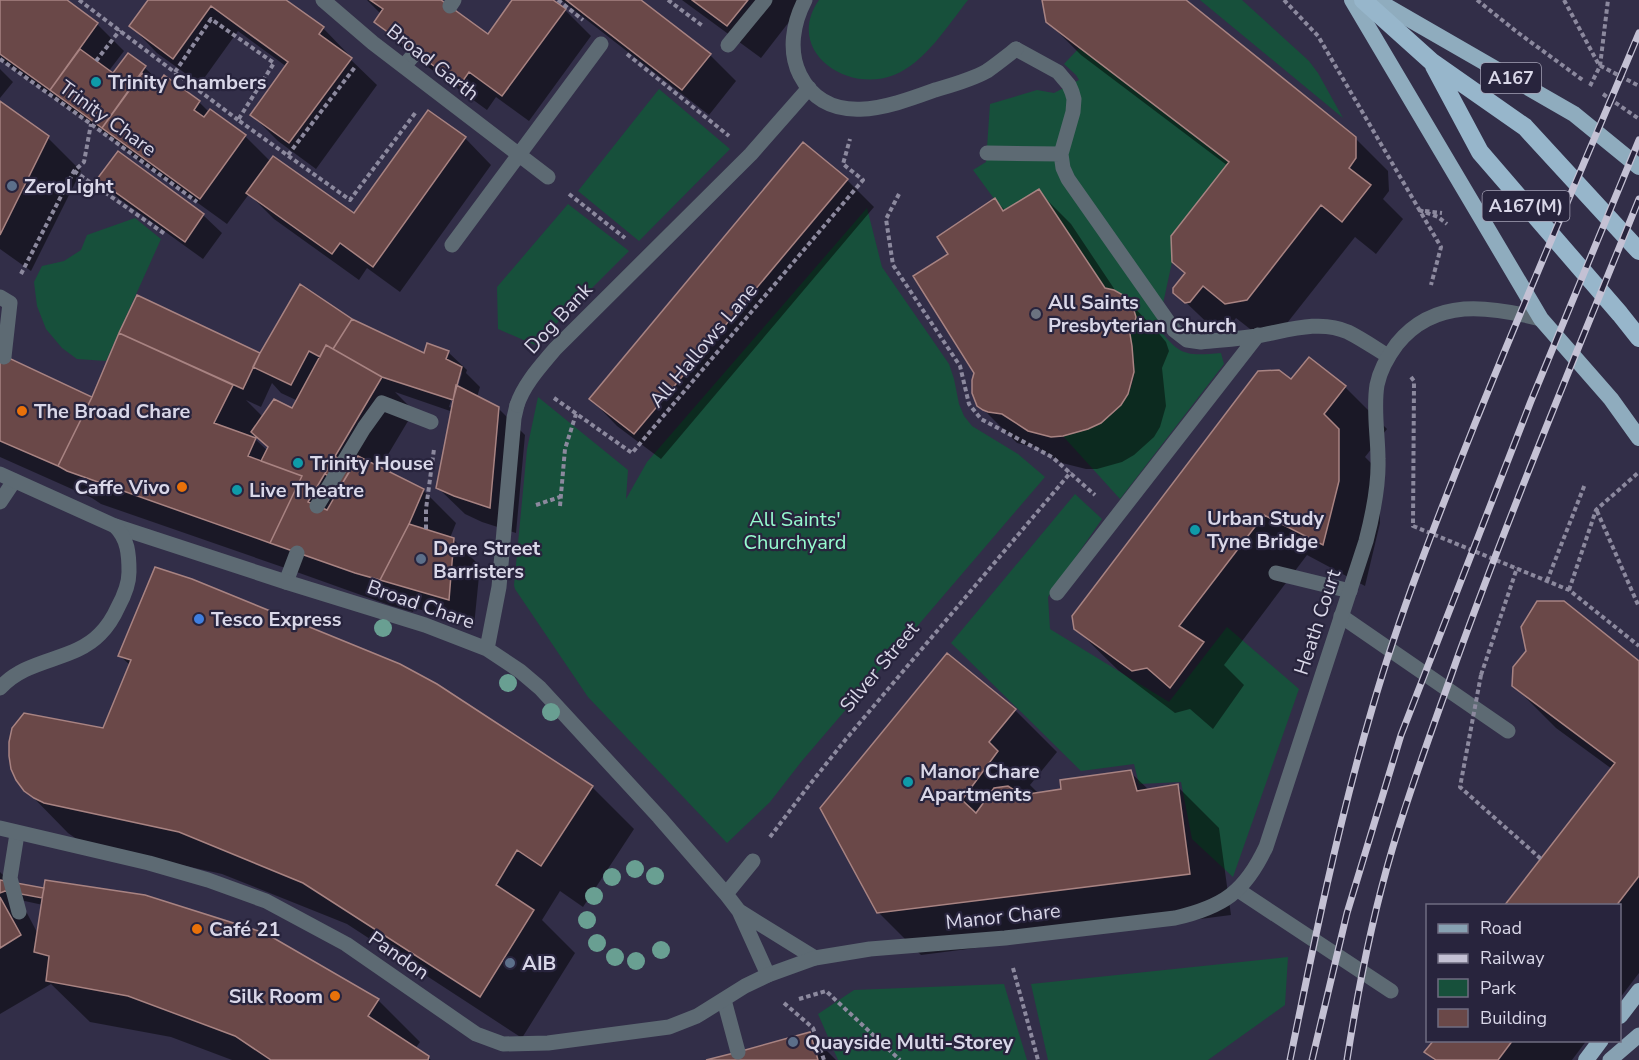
<svg xmlns="http://www.w3.org/2000/svg" width="1639" height="1060" font-family="'Nunito Sans',sans-serif">
<style>
.green{fill:#17503b}
.shadow{fill:#0007;fill-rule:evenodd}
.building{fill:#6a4848;stroke:#a88382;stroke-width:1.5}
.lines{fill:none;stroke-linecap:round;stroke-linejoin:round}
.path{stroke:#8c899e;stroke-width:4;stroke-dasharray:4.5 3;stroke-linecap:butt}
.service{stroke:#5d6a73;stroke-width:15}
.pedestrian{stroke:#5d6a73;stroke-width:15}
.minor{stroke:#5d6a73;stroke-width:15}
.primary{stroke:#87a1b2;stroke-width:15}
.trunk{stroke:#8facbe;stroke-width:16}
.motorway{stroke:#97b6cb;stroke-width:18}
.rail-casing{stroke:#c4c1d4;stroke-width:7}
.rail{stroke:#28243d;stroke-width:4.5;stroke-dasharray:14;stroke-linecap:butt}
.path-bridge{stroke:#8c899e;stroke-width:4;stroke-dasharray:4.5 3;stroke-linecap:butt}
.tree{fill:#699f92}
.culture-dot{fill:#0f9aa8;stroke:#28243d;stroke-width:2}
.service-dot{fill:#5c6f8a;stroke:#28243d;stroke-width:2}
.worship-dot{fill:#6b7280;stroke:#28243d;stroke-width:2}
.food-dot{fill:#e8710a;stroke:#28243d;stroke-width:2}
.shop-dot{fill:#3f7fe0;stroke:#28243d;stroke-width:2}
.labels{text-anchor:middle;stroke-width:4.5;stroke-linejoin:round;paint-order:stroke}
.shield{fill:#28243d;stroke:#a4a1b5;stroke-width:1.5}
.shield-label{font-size:18px;font-weight:bold;fill:#d9d7e8}
.street-label{font-size:20px;fill:#d9d7e8;stroke:#28243d}
.poi-label{font-size:20px;font-weight:bold;fill:#d9d7e8;stroke:#28243d;text-anchor:start}
.park-label{font-size:20px;fill:#96fbcf;stroke:#28243d}
</style>
<rect width="100%" height="100%" fill="#322e48"/>
<!-- green -->
<path class="green" d="M819,0h149c-20,25 -43,63 -74,75 -48,19 -110,-25 -75,-75z
M1200,0h42l67,61 9,12 25,45z
M1080,47l149,115 -57,100 -14,65c21,29 28,29 63,26l3,11 -104,135 -57,-63c32,-7 69,-27 71,-64 0,-9 -1,-20 -2,-28 -1,-3 -2,-6 -2,-9 1,-6 7,-11 6,-18 -1,-16 -17,-28 -31,-29l-102,-77 -30,-41 13,-8 4,-58 47,-14 17,3 25,-13 -3,-5 -12,-11z
M659,89l71,60 -91,92 -61,-50z
M568,204l61,47 -94,94 -37,-16 -1,-42z
M867,208l15,59 67,97 5,15 5,25 5,12 8,10 46,28 27,23 -244,285 -31,40 -43,41 -139,-146 -73,-108 -1,-4 13,-136 11,-52 90,73 -2,29 21,-37z
M135,218l26,21 -55,122 -29,-2 -15,-11 -16,-19 -9,-23 -3,-24 8,-16 22,-5 17,-11 6,-15z
M1075,494l27,25 -54,78 2,32 119,73 58,-75 72,62 -66,188 -41,-38 -11,-57 -42,2 -5,-20 -53,7 -130,-128z
M1288,957l-3,48 -77,55h-160l-17,-76z
M1004,984l23,76h-189l-20,-46 36,-24z"/>
<!-- shadow -->
<path class="shadow" d="M0,0h64l33,24 27,27 -16,21 5,3 15,-20 17,13 16,15 4,-6 34,25 10,10 36,24 26,26 83,54 111,-78 26,27 -91,127 -33,-24 -8,12 -85,-61 -25,-25 -22,30 -97,-70 -8,-8 -44,-32 -1,1 -77,-56z
M150,0h134l39,28 26,27 -1,2 29,28 -61,84 -38,-28 -26,-26 35,-48 -49,-36 -38,53 -43,-31 -26,-27z
M367,0h74l-1,1 48,35 27,-36h36l14,10 26,26 -62,85 -33,-24 -9,13 -85,-62 -26,-26 5,-8z
M561,0h78l71,55 26,26 -27,34z
M682,0h124l-45,58z
M1044,0h140l171,138 33,33 1,20 -6,8 20,20 -27,35 -21,-17 -75,95 -21,4 -23,-18 -13,17h-3l-45,-43 11,-18 42,-108 -147,-111 -34,-34z
M0,69l13,13 -13,16z
M0,103l48,35 33,33 -50,100 -31,-22z
M803,144l44,36 27,27 -213,252 -44,-33 -26,-27z
M99,179l104,36 19,18 -19,26 -86,-62z
M1038,191l33,33 46,69 6,3 33,34 10,12 3,9 -7,17 4,38 -6,21 -6,10 -20,18 -12,7 -25,7h-11l-24,-6 -25,-16 -8,-1 -12,-3 -38,-38 -4,-32 -25,-119 45,-54 11,11z
M351,321l74,34 23,-3 19,18 -1,3 14,14 -3,10 21,11 27,27 -9,98 -34,-11 -17,-8 -27,-26 15,-76 -58,-20 19,19 -34,57 43,22 33,33 -6,15 3,1 27,27 -6,60 -59,-18 -2,4 -24,-7 -98,-35 -190,-66 -9,-6 -92,-41v-103l5,5 88,40 28,-66 138,21zM460,371l2,2 -10,35 -3,-1zM272,383l9,10 17,8 -5,9 -30,7 -17,-17 15,7zM257,436l13,12 -2,3 -13,-12z
M1292,381l53,6 42,42 -22,28 15,15v51l-15,63 -58,-31 -83,110 20,20 -31,44 -23,-20 -15,4 -57,-43 -43,-42z
M120,656l472,131 42,42 -51,78 -23,-16 -18,29 33,33 -53,85 -175,-114 -125,-50 -135,-30 -9,-4 -10,-7 -42,-43 78,-60 26,-65z
M947,656l68,54 42,42 -27,33 9,9 24,-4 67,-18 19,18 28,-4 42,42 12,87 -310,40 -43,-43z
M1639,663v310l-19,25v-92h-115l107,-137 -56,-41 -42,-42z
M0,872l11,11 34,7 333,110 42,42 -5,7 16,11h-199l-61,-23 -81,-15 -39,-38 -51,30zM20,900l23,5 -5,29z
M809,1033l27,27h-124z
M1436,1040h151l-15,20h-138l-8,-8z"/>
<!-- building -->
<path class="building" d="M0,0h67l31,23 -48,67 -50,-36z
M148,0h138l38,27 -5,7 33,24 -63,85 -39,-28 38,-53 -77,-56 -38,53 -44,-33z
M370,0h71l47,34 24,-34h41l13,9 -64,87 -33,-24 -9,13 -86,-63 9,-13z
M566,0h75l70,54 -29,36z
M692,0h56l-21,26z
M1042,0h144l170,137v21l-7,10 22,17 -29,37 -21,-17 -74,95 -22,4 -22,-18 -13,16 -5,1 -12,-10v-5l12,-15 -13,-11 -1,-26 58,-74 -183,-140z
M80,49l33,24 15,-20 18,13 -44,62 -52,-38z
M142,73l15,12 7,-10 36,26 -6,9 10,7 6,-8 36,26 -46,64 -98,-71z
M0,101l49,35 -49,99z
M428,110l38,27 -93,130 -33,-24 -8,11 -86,-61 27,-37 81,57z
M803,142l45,37 -214,255 -45,-35z
M118,151l86,63 -19,28 -88,-63z
M1039,189l66,99 9,2 9,5 10,12 3,10 -3,13 -3,4 2,12 2,26 -6,22 -7,11 -20,18 -13,6 -25,7 -12,1 -23,-6 -26,-17 -14,-2 -5,-2 -6,-4 -5,-13v-13l2,-7 -61,-97 35,-22 -11,-17 58,-39 8,13z
M300,284l52,35 -19,30 -7,-4 -6,12 -11,-6 -18,34 -38,-18 7,-14z
M137,295l123,58 -17,36 -124,-56z
M352,319l72,34 3,-10 22,8 -3,8 16,8 -9,33 -71,-23 -49,-28z
M119,333l114,52 -19,38 42,15 -8,18 54,20 -32,67 -203,-72 -9,-5 34,-69z
M326,345l56,32 -74,125 19,8 31,-54 66,33 -15,35 -29,56 -25,-7 -85,-30 32,-67 -41,-15 7,-14 -17,-15 23,-33 18,9z
M0,354l92,43 -34,69 -58,-25z
M1309,357l37,29 -22,28 15,15v52l-16,64 -59,-30 -85,111 25,16 -34,46 -23,-20 -15,3 -58,-42 -2,-13 186,-245 21,-1 12,9z
M456,385l43,22 -9,101 -36,-12 -18,-8z
M334,456l19,10 -11,18 -17,-10z
M409,524l45,14 -5,62 -69,-20z
M155,567l37,12 208,85 37,20 156,102 -52,80 -24,-16 -21,35 38,25 -54,87 -177,-114 -124,-51 -135,-29 -10,-5 -10,-7 -8,-11 -5,-11 -2,-13v-14l3,-14 12,-15 79,15 28,-68 -13,-4z
M1537,601h27l75,60v215l-23,30h-112l111,-143 -103,-77 1,-19 13,-16 -5,-24z
M947,653l69,56 -27,33 9,9 -36,49 14,13 18,-25 14,-2 14,9 39,-6 -1,-9 71,-10 6,21 41,-7 12,90 -313,39 -57,-105z
M0,880l44,8 -2,10 -37,-7 -5,2z
M45,880l100,15 120,38 114,66 -11,17 61,40 -1,4h-157l-36,-24 -107,-40 -82,-15 3,-25 -15,-4z
M0,897l21,38 -21,13z
M810,1032l8,28h-112l32,-8z
M1434,1040h79l-15,20h-62l-12,-8z"/>
<g class="lines">
<!-- path -->
<path class="path" d="M79,0l159,120
M558,0l25,20
M668,0l36,27
M1284,0l34,36 123,211 -10,38
M1477,0l40,32 67,49
M1564,0l35,65 40,21
M627,54l102,82
M0,59l91,65 106,78
M96,61l24,-31
M175,72l36,-53 63,44 -36,57 112,80 66,-88
M1590,86l10,-20 8,-66
M1603,94l36,25
M288,155l67,-88
M74,171l91,63
M569,194l56,44
M899,194l-13,25 7,46 67,101 9,38 12,15 71,38 43,38
M1419,210l19,7 9,7
M1425,211l17,2
M21,274l53,-103 10,-9 7,-38
M1411,377l3,4 -1,145 156,64 70,56
M554,398l78,55 231,-273 -20,-16 7,-25
M536,505l24,-8
M560,506l5,-57 11,-35
M1597,511l42,96
M426,529v-20l8,-60
M1547,581l38,-97
M1569,590l27,-80 43,-38
M1481,675l36,-107
M770,837l37,-49 39,-49 225,-267
M1013,968l25,92
M799,999l27,-8 74,69
M784,1003l29,25 11,32"/>
<!-- service -->
<path class="service" d="M450,6l4,-6
M728,45l37,-45
M1016,49l42,23 11,13 3,7 2,7 -1,13 -12,42 2,14 5,11 106,151 13,10 14,2c19,-2 37,-3 56,-6 29,-5 63,-17 91,-4 14,7 27,16 40,24
M404,66l12,-14
M987,153l74,1
M0,297l10,6 -6,54
M0,502l14,-21
M317,506l47,-78 18,-25 49,19
M1276,573l74,18
M286,582l11,-29
M1057,593l201,-258
M1341,616l167,115
M17,834l-7,44 9,34
M1238,890l153,101
M724,1000l14,52"/>
<!-- pedestrian -->
<path class="pedestrian" d="M115,526l171,56 139,43 62,24 33,22 20,17 119,129 67,77 13,17 29,64
M487,649l12,-62 15,-169 3,-13
M726,894l27,-33
M739,911l76,47"/>
<!-- minor -->
<path class="minor" d="M323,0l50,43 175,134
M805,0c-12,23 -17,51 -5,75 28,55 91,31 135,15 17,-5 36,-10 52,-19 10,-7 20,-15 29,-22
M452,245l149,-201
M517,405c7,-21 23,-38 38,-56l196,-195 58,-66
M0,474l115,52c13,13 14,28 14,46 0,13 -5,24 -11,35 -4,9 -10,19 -18,27 -27,28 -72,23 -100,54
M0,828l149,35 59,17 58,21 80,43 130,90 27,10 45,-1 121,-16 28,-11 48,-30 23,-11 47,-17 55,-9 135,-11 170,-20c48,-11 70,-26 91,-71l100,-306c7,-27 13,-55 12,-82 0,-24 -5,-50 -1,-74 3,-15 11,-29 20,-41 38,-47 93,-38 144,-25"/>
<!-- primary -->
<path class="primary" d="M1610,1060l29,-25"/>
<!-- trunk -->
<path class="trunk" d="M1352,0l189,319 70,80 28,39
M1376,0l198,114 65,53
M1620,1016l19,-25
M1586,1060l15,-20"/>
<!-- motorway -->
<path class="motorway" d="M1363,0l69,62 93,65 114,124
M1434,66l46,86 140,162 19,24"/>
<defs>
<path id="rail" d="M1290,1060c24,-118 48,-236 82,-351 28,-97 65,-190 102,-283 53,-132 110,-262 165,-393
M1312,1060l35,-147 54,-178 130,-334 108,-261
M1347,1060c11,-71 25,-142 45,-210 19,-65 43,-128 65,-191 56,-155 120,-307 182,-460"/>
</defs>
<!-- rail casing -->
<use href="#rail" class="rail-casing"/>
<!-- rail -->
<use href="#rail" class="rail"/>
<!-- path-bridge -->
<path class="path-bridge" d="M1481,675l-21,112 81,72"/>
</g>
<!-- trees -->
<g class="tree">
<circle cx="383" cy="628" r="9"/>
<circle cx="508" cy="683" r="9"/>
<circle cx="551" cy="712" r="9"/>
<circle cx="635" cy="869" r="9"/>
<circle cx="655" cy="876" r="9"/>
<circle cx="612" cy="877" r="9"/>
<circle cx="594" cy="896" r="9"/>
<circle cx="587" cy="920" r="9"/>
<circle cx="597" cy="943" r="9"/>
<circle cx="661" cy="950" r="9"/>
<circle cx="615" cy="957" r="9"/>
<circle cx="636" cy="961" r="9"/>
</g>
<!-- markers -->
<g class="culture-dot">
<circle cx="96" cy="82" r="6"/>
<circle cx="298" cy="463" r="6"/>
<circle cx="237" cy="490" r="6"/>
<circle cx="1195" cy="530" r="6"/>
<circle cx="908" cy="782" r="6"/>
</g>
<g class="service-dot">
<circle cx="12" cy="186" r="6"/>
<circle cx="421" cy="559" r="6"/>
<circle cx="510" cy="963" r="6"/>
<circle cx="793" cy="1042" r="6"/>
</g>
<circle class="worship-dot" cx="1036" cy="314" r="6"/>
<g class="food-dot">
<circle cx="22" cy="411" r="6"/>
<circle cx="182" cy="487" r="6"/>
<circle cx="197" cy="929" r="6"/>
<circle cx="335" cy="996" r="6"/>
</g>
<circle class="shop-dot" cx="199" cy="619" r="6"/>
<g class="labels">
<!-- shield labels -->
<g class="shield">
<rect x="1481" y="63" width="60" height="30" rx="4.5"/>
<rect x="1482.5" y="191" width="87" height="30" rx="4.5"/>
</g>
<g class="shield-label">
<text x="1511" y="84">A167</text>
<text x="1526" y="212">A167(M)</text>
</g>
<!-- street labels -->
<g class="street-label">
<text transform="translate(433 62) rotate(38)" y="7">Broad Garth</text>
<text transform="translate(108 118) rotate(36)" y="7">Trinity Chare</text>
<text transform="translate(558 318) rotate(-47)" y="7">Dog Bank</text>
<text transform="translate(703 345) rotate(-50)" y="7">All Hallows Lane</text>
<text transform="translate(421 604) rotate(19)" y="7">Broad Chare</text>
<text transform="translate(1317 622) rotate(-72)" y="7">Heath Court</text>
<text transform="translate(879 667) rotate(-50)" y="7">Silver Street</text>
<text transform="translate(1003 916) rotate(-6)" y="7">Manor Chare</text>
<text transform="translate(399 955) rotate(35)" y="7">Pandon</text>
</g>
<!-- poi labels -->
<g class="poi-label">
<text x="108" y="89">Trinity Chambers</text>
<text x="24" y="193">ZeroLight</text>
<text x="1048" y="309">All Saints<tspan x="1048" dy="23">Presbyterian Church</tspan></text>
<text x="34" y="418">The Broad Chare</text>
<text x="310" y="470">Trinity House</text>
<text x="170" y="494" text-anchor="end">Caffe Vivo</text>
<text x="249" y="497">Live Theatre</text>
<text x="1207" y="525">Urban Study<tspan x="1207" dy="23">Tyne Bridge</tspan></text>
<text x="433" y="555">Dere Street<tspan x="433" dy="23">Barristers</tspan></text>
<text x="211" y="626">Tesco Express</text>
<text x="920" y="778">Manor Chare<tspan x="920" dy="23">Apartments</tspan></text>
<text x="209" y="936">Café 21</text>
<text x="522" y="970">AIB</text>
<text x="323" y="1003" text-anchor="end">Silk Room</text>
<text x="805" y="1049">Quayside Multi-Storey</text>
</g>
<!-- park labels -->
<g class="park-label">
<text x="795" y="526">All Saints'<tspan x="795" dy="23">Churchyard</tspan></text>
</g>
</g>
<!-- legend -->
<rect x="1426" y="904" width="195" height="138" fill="#28243d" stroke="#6f6c81" stroke-width="1.5"/>
<rect x="1438" y="924" width="30" height="9" fill="#87a1b2" stroke="#6f6c81" stroke-width="1.5"/>
<text x="1480" y="934" font-size="18" fill="#d9d7e8">Road</text>
<rect x="1438" y="954" width="30" height="9" fill="#c4c1d4" stroke="#6f6c81" stroke-width="1.5"/>
<text x="1480" y="964" font-size="18" fill="#d9d7e8">Railway</text>
<rect x="1438" y="979" width="30" height="18" fill="#17503b" stroke="#6f6c81" stroke-width="1.5"/>
<text x="1480" y="994" font-size="18" fill="#d9d7e8">Park</text>
<rect x="1438" y="1009" width="30" height="18" fill="#6a4848" stroke="#6f6c81" stroke-width="1.5"/>
<text x="1480" y="1024" font-size="18" fill="#d9d7e8">Building</text>
</svg>
